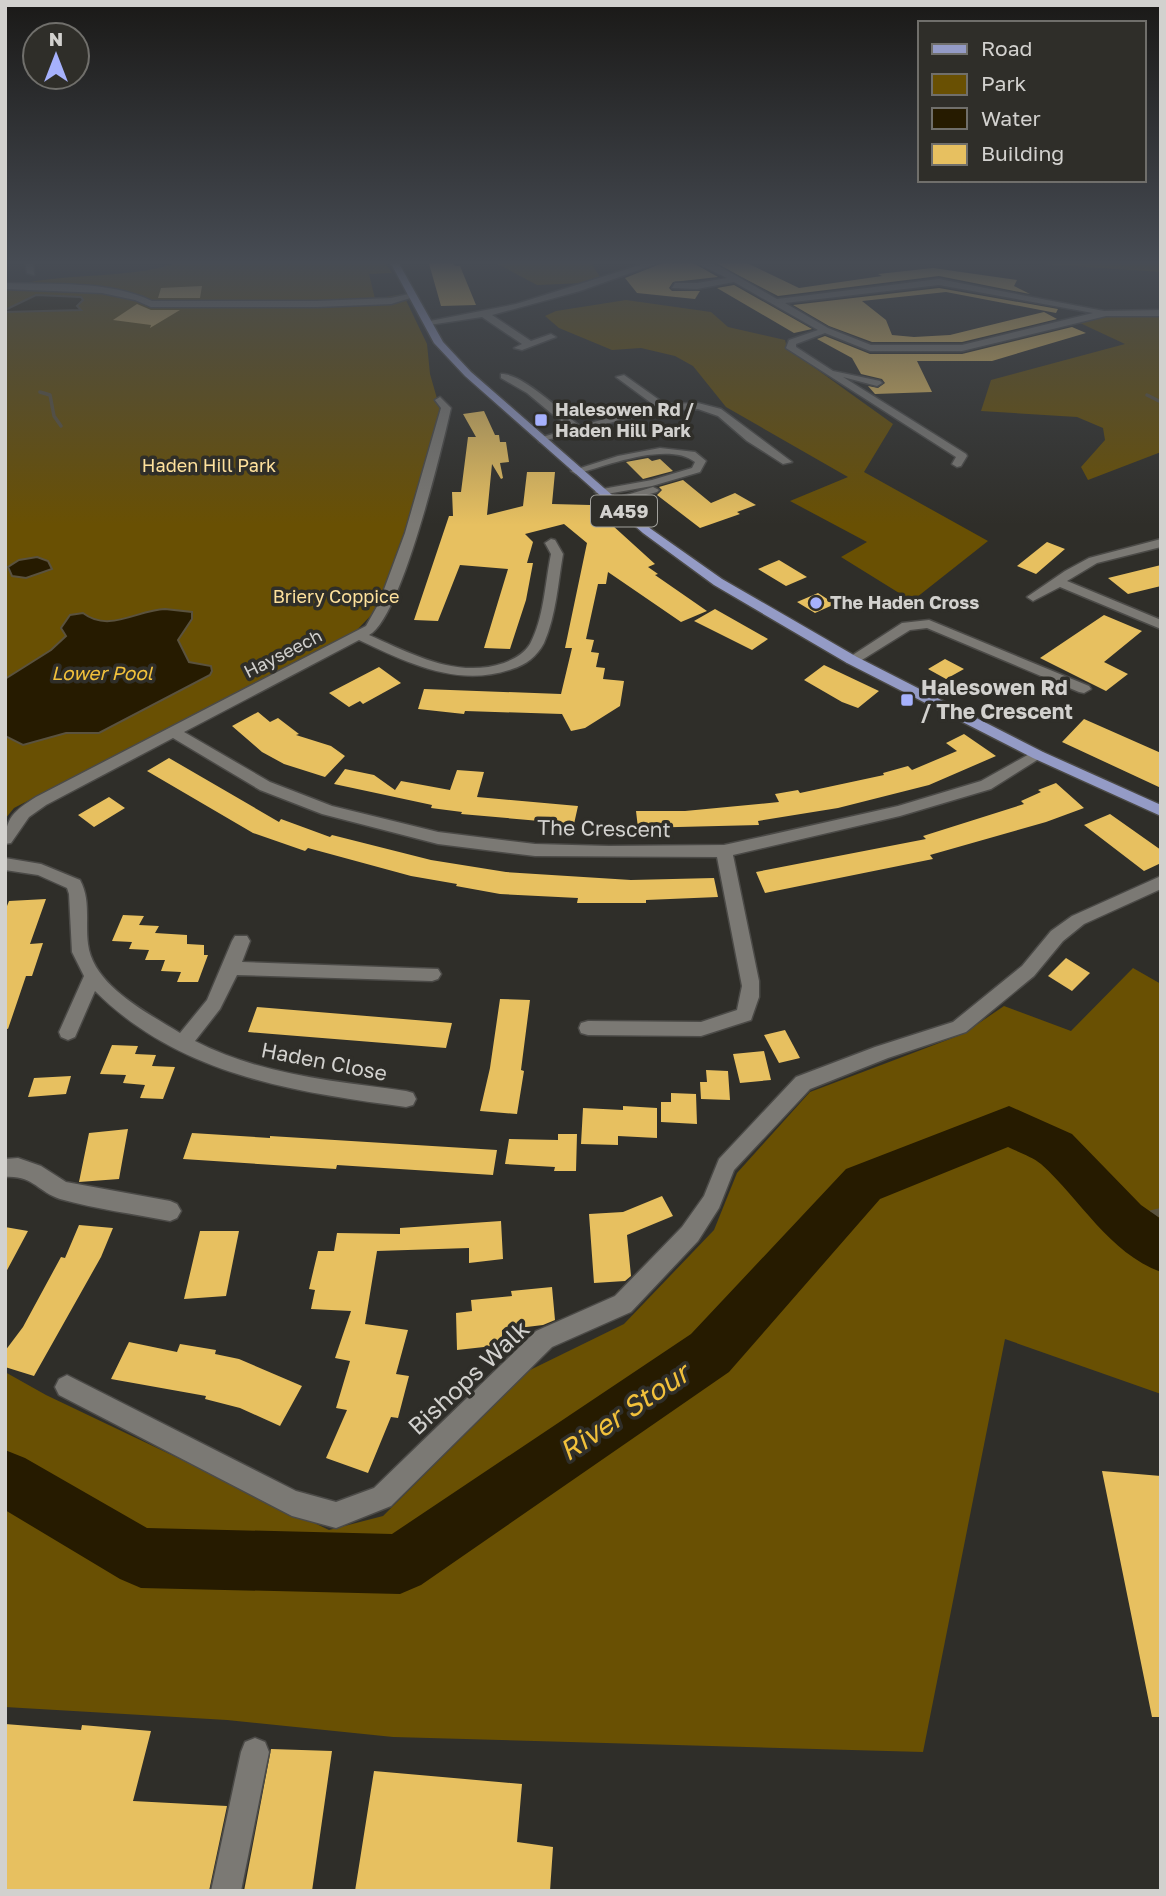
<svg xmlns="http://www.w3.org/2000/svg" width="1166" height="1896" font-family="'Golos Text',sans-serif">
<style>
.green{fill:#695003}
.water{fill:#261b00;stroke:#5a523e;stroke-width:2}
.lines{fill:none;stroke-linecap:round;stroke-linejoin:round}
.stream-far1{stroke:#5a523e;stroke-width:3.5}
.stream{stroke:#5a523e;stroke-width:8}
.river{fill:#261b00;fill-rule:evenodd}
.building{fill:#e7c060}
.minor-casing{stroke:#4b4a47;stroke-width:3}
.major-casing{stroke:#4b4a47;stroke-width:3}
.minor{fill:#7b7974;fill-rule:evenodd}
.major{fill:#949bc6;fill-rule:evenodd}
.poi-dot{fill:#a6b1fc;stroke:#2f2e29;stroke-width:2.5}
.labels{text-anchor:middle;stroke-width:7;stroke-linejoin:round;paint-order:stroke}
.far-poi-label{font-size:18px;font-weight:bold;fill:#d2d1ce;stroke:#2f2e29;text-anchor:start}
.far-park-label{font-size:18px;fill:#fee19d;stroke:#2f2e29}
.far-street-label{font-size:18px;fill:#d2d1ce;stroke:#2f2e29}
.shield{fill:#2f2e29;stroke:#a1a09c;stroke-width:2}
.shield-label{font-size:19px;font-weight:bold;fill:#d2d1ce}
.far-water-label{font-size:19px;font-style:italic;fill:#f2c13b;stroke:#2f2e29}
.poi-label{font-size:21px;font-weight:bold;fill:#d2d1ce;stroke:#2f2e29;text-anchor:start}
.street-label{font-size:21px;fill:#d2d1ce;stroke:#2f2e29}
.near-street-label{font-size:24px;fill:#d2d1ce;stroke:#2f2e29}
.near-water-label{font-size:28px;font-style:italic;fill:#f2c13b;stroke:#2f2e29}
</style>
<rect width="100%" height="100%" fill="#2f2e29"/>
<!-- green -->
<path class="green" d="M186,260l102,2v7l1,-9h56l1,6v-6h37l9,13 -23,1 6,25 28,-5 24,50 3,30 10,35 -1,17 -17,57 -46,127 -20,21 -342,177 -9,11v-531c59,-18 122,-6 181,-28z
M497,260h92l11,17 -16,6 -47,2 -39,-21z
M983,260h178v12z
M626,300l85,12 17,15 57,13 2,8 106,76 -29,48 124,69 -76,60 -71,-44 26,-15 -77,-41 58,-24 -122,-70 -33,-41 -18,-10 -34,-8 -29,2 -53,-22 -14,-12 11,-5z
M1161,315v137l-73,28 -7,-13 24,-27 -2,-12 -26,-11 -96,-6 10,-31 134,-36 -45,-21 22,-6z
M1133,968l28,16v410l-156,-55 -82,413 -530,-15 -166,-17 -222,-13v-335l41,23 283,135 54,-14 147,-146 94,-46 90,-94 23,-57 73,-81 153,-58 41,-28 67,25z"/>
<!-- water -->
<path class="water" d="M36,295l45,2 2,3 -6,6 4,4 -76,2v-2z
M37,557l11,4 4,8 -26,9 -14,-2 -4,-9 11,-7z
M165,609l27,3v7l-14,21 11,22 22,4 1,5 -2,4 -111,58h-33l-43,12 -18,-9v-57l46,-29 15,-14 -5,-8 9,-13 13,-2c26,20 54,-3 82,-4z"/>
<g class="lines">
<!-- stream-far1 -->
<path class="stream-far1" d="M40,392l10,3 4,21 7,10
M1147,395l14,7"/>
<!-- stream -->
<path class="stream" d="M1124,1221l37,-9"/>
<!-- river -->
<path class="river" d="M1009,1106l63,28 69,71 20,14v53c-53,-20 -79,-71 -120,-108 -8,-7 -23,-12 -33,-17l-128,52 -151,173 -308,213 -21,9 -259,-6 -21,-9 -115,-69v-60l20,8 122,70 245,6 299,-200 155,-165z"/>
</g>
<!-- building -->
<path class="building" d="M428,260h23l4,6h5l16,39 -35,1z
M670,260h18l30,17 -45,5 -4,6 3,3h28l-5,8 -58,-6 -12,-15z
M709,260l34,1 56,27 83,-12 -4,-2 55,-6 84,12 -3,6 16,8 -91,-18 -161,20z
M734,285l78,44 -18,4 -77,-45z
M202,286l-2,12h-42l3,-10z
M939,288l119,21 -2,4 -110,-21 -84,9 24,19 6,15 22,2 36,-2 94,-23 13,7 -95,23h-90l-43,-16 -36,-21z
M137,304l14,6h29l-30,18 1,-3 -38,-5z
M1072,327l14,6 -94,28h-75l15,31 -57,2 -7,-8 10,2 7,-5 -3,-4 -21,-5 -9,-16 -35,-19 8,-3 45,18h92z
M484,411l11,24h4l1,7h6l3,20 -9,1 3,15 -2,1 -9,-15 -5,51 36,-9 4,-34h28l-3,32 38,1 65,59 -7,3 10,7 -3,1 52,36 -26,11 -73,-50 -2,12h-8l-12,55 8,1 -3,12 8,1 -3,14 9,1 -2,11 21,2 -4,25 -35,22 -14,3 -9,-17 -97,-3 -1,3 -46,-5 6,-20 137,5 11,-46h-7l22,-105 -23,-19 -39,10 8,8 -6,21h6l-7,37 -16,49 -26,-1 24,-79 -48,-4 -22,56 -24,-1 35,-104h4l-1,-24h9l7,-55h8l-13,-23z
M648,458l4,3 8,-2 13,12 -30,8 -17,-17z
M683,480l28,23 24,-10 21,12 -19,7 3,2 -40,14 -43,-33 5,-5 -3,-3z
M1047,542l18,7 -29,25 -19,-8z
M779,560l28,17 -21,9 -28,-17z
M1161,565v21l-33,8 -20,-16z
M818,593l17,11 -20,9 -18,-11z
M715,609l53,30 -16,11 -58,-29z
M1104,615l38,16 -38,31 24,12 -22,17 -66,-33z
M945,659l19,10 -18,10 -18,-10z
M824,665l55,26 -21,17 -16,-6 -38,-22z
M379,667l22,16 -38,21 -3,-3 -11,6 -20,-14z
M258,712l12,10 8,-4 21,16 -3,1 35,11 14,10 -20,21 -41,-13 -22,-12 -30,-26z
M1084,719l77,34v35l-99,-46z
M964,734l32,22 -67,29 -91,23 -80,13 1,4 -121,3 -2,-17h49l94,-9 -4,-8 23,-4 2,3 84,-18 -1,-2 25,-7 4,4 45,-19 -11,-8z
M169,758l110,64 2,-3 49,18 2,-2 99,25 75,12 125,8 83,-2 4,19 -72,3v3h-69l1,-5 -78,-4 -44,-8 1,-2 -46,-8 -103,-28 -3,3 -52,-18 -106,-62z
M345,769l29,6 21,15 6,-9 49,9 7,-20 27,2 -7,25 101,9 -4,18 -113,-10 1,-2 -31,-4 1,-3 -98,-21z
M1056,783l28,25 -38,14 -116,33 3,4 -168,34 -9,-21 170,-33 -3,-3 101,-32 -3,-3 20,-9 -3,-2z
M109,797l16,11 -31,19 -16,-12z
M1110,814l51,36v13l-17,8 -60,-46z
M46,899l-16,45 13,-1 -11,33h-6l-18,53 -3,-1v-117l4,-10z
M123,915l21,1 -5,9 20,1 -4,7 32,2v9l17,1v10h4l-10,27h-21l4,-10 -20,-1 4,-11h-20l4,-10 -20,-1 3,-7 -20,-1z
M1066,958l24,15 -18,18 -24,-15z
M500,999l30,1 -9,70 3,1 -7,43 -37,-3 10,-43z
M257,1007l195,16 -6,25 -198,-16z
M785,1030l15,28 -21,5 -15,-28z
M112,1045l26,1 -3,8 21,1 -4,11 23,1 -12,32 -23,-1 5,-13 -22,-2 3,-8 -26,-1z
M764,1051l7,29 -31,3 -7,-29z
M706,1070l22,1 2,29 -29,-1 -1,-17h7z
M71,1076l-5,18 -38,3 6,-19z
M671,1093l25,1 1,30 -36,-2v-20h10z
M623,1106l34,2v30l-39,-2v9l-37,-1 2,-36 40,2z
M128,1129l-9,50 -40,3 10,-49z
M192,1133l78,5v-2l227,14 -4,25 -156,-10 -1,4 -153,-10z
M558,1134h19l-1,37h-22l1,-4 -50,-3 4,-25 49,1z
M662,1196l11,20 -46,19 4,41 -6,5 -31,2 -5,-69 34,-2z
M501,1221l2,38 -34,4v-15l-92,3 -12,73 43,6 -12,44 13,2 -11,42 -7,-1 -23,56 -42,-15 21,-48 -11,-2 14,-47 -15,-3 16,-47 -40,-2 4,-19 -6,-1 9,-38h16l3,-18 63,1v-6z
M79,1225l34,3 -12,29 -67,119 -29,-9v-16l18,-24 38,-70 4,1z
M5,1227l23,4 -23,43z
M200,1231h39l-13,65 -42,3z
M552,1287l3,33 -12,5 -41,5v15l-45,5 -1,-37 16,-2 -1,-11 41,-4 -1,-5z
M129,1342l48,10 3,-8 36,6 -1,4 24,5 63,27 -22,40 -40,-18 -35,-9 1,-3 -95,-17z
M1102,1471l59,5v241h-9z
M5,1724l76,6 1,-5 69,6 -18,70 94,5 -18,85h-204z
M271,1749l61,2 -20,140h-68z
M374,1771l148,13 -5,58 36,5 -3,44h-195z"/>
<g class="lines">
<defs>
<path id="minor" d="M25,260h8l1,15 -7,-2z
M656,260h11l-87,31 -88,24 39,26 20,-7 5,3 -34,13 -8,-2 8,-4 -40,-27 -53,8 -4,-3 91,-18z
M690,260h11l18,6 58,33 162,-20 165,32 57,-1v6h-55l-144,35h-92l-45,-18 -29,11v3l37,24 47,10 2,2 -5,3 -34,-9 123,77 1,2 -6,10 -4,1 -5,-3 4,-7 -170,-109 3,-8 29,-10 -84,-48 -37,7 -25,-1 3,-5h22l30,-5zM939,285l154,28 -131,32h-91l-43,-17 -43,-25z
M5,283c48,2 103,-3 147,18h165l74,-3 22,-5 4,3 -26,8 -74,3h-166l-16,-7 -33,-7 -97,-4z
M501,374c21,-1 61,38 79,52l74,-21 -38,-28 8,-2 41,29 33,-1 23,6 71,53 -9,2 -36,-23 -29,-25 -20,-7 -44,2 -115,31v-4l31,-9 -43,-36 -26,-15z
M440,397l11,11c-9,40 -50,211 -82,227 43,19 88,44 135,28 10,-4 20,-9 26,-19 14,-26 15,-61 21,-90l-6,-11 6,-4 4,1 8,14c-5,29 -7,62 -19,89 -7,13 -18,22 -32,26 -54,19 -104,-6 -153,-29l-175,92 86,50 62,24 106,26 97,12 74,2 115,-1 32,-7 142,-32 83,-25 52,-29h10l2,3 -54,34 -91,27 -167,39 26,126v16l-8,23 -50,16 -113,-1 -7,-2 -2,-5 2,-5 7,-2 113,1 36,-12 5,-24 -25,-129 -182,-1 -97,-12 -116,-30 -62,-24 -87,-52 -127,67 -17,12 -18,26 -6,1c0,-26 9,-33 31,-47l330,-171 13,-23 26,-70 36,-125 -6,-8z
M660,448l35,4 11,9 -6,11 -48,14 -51,9 -6,-3 2,-2 55,-10 40,-12 3,-6c-27,-21 -89,4 -119,12l-5,-3 47,-15z
M653,487l6,3 -2,2 -44,12 -6,-3z
M1161,539v8l-64,16 -30,18 94,39v9l-101,-42 -27,14 -6,-4 38,-26 24,-13z
M929,620l160,66 2,3 -7,4 -5,-1 -152,-64 -17,2 -53,33h-10l-2,-3 57,-37z
M5,858l36,6 39,16c11,20 5,42 8,64 5,42 60,69 92,89l27,-33 25,-59 3,-5h12l3,5 -8,21 196,7 3,5 -3,5 -6,2 -195,-6 -17,34 -25,32c66,34 139,40 211,50l7,2 3,6 -3,6 -7,2c-112,-15 -227,-32 -311,-116l-20,46 -7,3 -7,-3 -2,-5 25,-56 -12,-24 -3,-58 -2,-6 -29,-13 -33,-5z
M1161,876v13l-77,35 -21,17 -29,35 -68,56 -78,26 -78,31 -76,81 -15,38 -21,33 -67,71 -79,35 -161,159 -55,22 -44,-12 -233,-121 -4,-8 4,-8 8,-4 229,116 40,11 38,-14 162,-157 79,-35 67,-69 22,-31 15,-37 77,-82 79,-30 78,-25 69,-56 29,-35 21,-15z
M18,1158l23,8 25,16 104,19 7,3 4,7 -4,7 -7,3c-36,-7 -74,-12 -110,-22 -22,-7 -27,-24 -55,-22v-18z
M255,1738l10,4 4,10 -28,139h-30l30,-139 4,-10z"/>
<path id="major" d="M389,260h8l46,82 28,30 180,157 71,50 135,78 186,95 118,53v11l-128,-58 -186,-95 -133,-78 -71,-52 -178,-157 -31,-33z"/>
</defs>
<!-- minor casing -->
<use href="#minor" class="minor-casing"/>
<!-- major casing -->
<use href="#major" class="major-casing"/>
<!-- minor -->
<use href="#minor" class="minor"/>
<!-- major -->
<use href="#major" class="major"/>
</g>
<!-- sky -->
<linearGradient id="sky" x2="0" y2="1"><stop stop-color="#1a1917"/><stop offset="0.5" stop-color="#474c54"/><stop offset="1" stop-color="#474c54" stop-opacity="0"/></linearGradient>
<rect width="1166" height="525" fill="url(#sky)"/>
<!-- markers -->
<g class="poi-dot">
<rect x="534" y="413" width="14" height="14" rx="3.5"/>
<circle cx="816" cy="603" r="7"/>
<rect x="900" y="693" width="14" height="14" rx="3.5"/>
</g>
<g class="labels">
<!-- far-poi labels -->
<g class="far-poi-label">
<text x="555" y="416">Halesowen Rd /<tspan x="555" dy="21">Haden Hill Park</tspan></text>
<text x="830" y="609">The Haden Cross</text>
</g>
<!-- far-park labels -->
<g class="far-park-label">
<text x="209" y="472">Haden Hill Park</text>
<text x="336" y="603">Briery Coppice</text>
</g>
<!-- far-street labels -->
<g class="far-street-label">
<text transform="translate(283 654) rotate(-27)" y="6">Hayseech</text>
</g>
<!-- shield labels -->
<rect class="shield" x="591" y="495.5" width="66" height="31" rx="5"/>
<g class="shield-label">
<text x="624" y="518">A459</text>
</g>
<!-- far-water labels -->
<g class="far-water-label">
<text x="102" y="680">Lower Pool</text>
</g>
<!-- poi labels -->
<g class="poi-label">
<text x="921" y="695">Halesowen Rd<tspan x="921" dy="24">/ The Crescent</tspan></text>
</g>
<!-- street labels -->
<g class="street-label">
<text transform="translate(604 829) rotate(1)" y="7">The Crescent</text>
<text transform="translate(324 1062) rotate(11)" y="7">Haden Close</text>
</g>
<!-- near-street labels -->
<g class="near-street-label">
<text transform="translate(469 1378) rotate(-43)" y="8">Bishops Walk</text>
</g>
<!-- near-water labels -->
<g class="near-water-label">
<text transform="translate(624 1412) rotate(-34)" y="10">River Stour</text>
</g>
</g>
<!-- border -->
<rect width="1166" height="1896" fill="none" stroke="#d2d1ce" stroke-width="14"/>
<!-- legend -->
<rect x="918" y="21" width="228" height="161" fill="#2f2e29" stroke="#706f6b" stroke-width="2"/>
<rect x="932" y="44" width="35" height="10" fill="#949bc6" stroke="#706f6b" stroke-width="2"/>
<text x="981" y="56" font-size="21" fill="#d2d1ce">Road</text>
<rect x="932" y="74" width="35" height="21" fill="#695003" stroke="#706f6b" stroke-width="2"/>
<text x="981" y="91" font-size="21" fill="#d2d1ce">Park</text>
<rect x="932" y="108" width="35" height="21" fill="#261b00" stroke="#706f6b" stroke-width="2"/>
<text x="981" y="126" font-size="21" fill="#d2d1ce">Water</text>
<rect x="932" y="144" width="35" height="21" fill="#e7c060" stroke="#706f6b" stroke-width="2"/>
<text x="981" y="161" font-size="21" fill="#d2d1ce">Building</text>
<!-- north arrow -->
<g transform="translate(56 56)"><circle r="33" fill="#2f2e29" stroke="#706f6b" stroke-width="2"/>
<path d="M0-5L12 26L0 18L-12 26Z" fill="#a6b1fc"/>
<text y="-10" font-size="19" font-weight="bold" text-anchor="middle" fill="#d2d1ce">N</text>
</g>
</svg>
